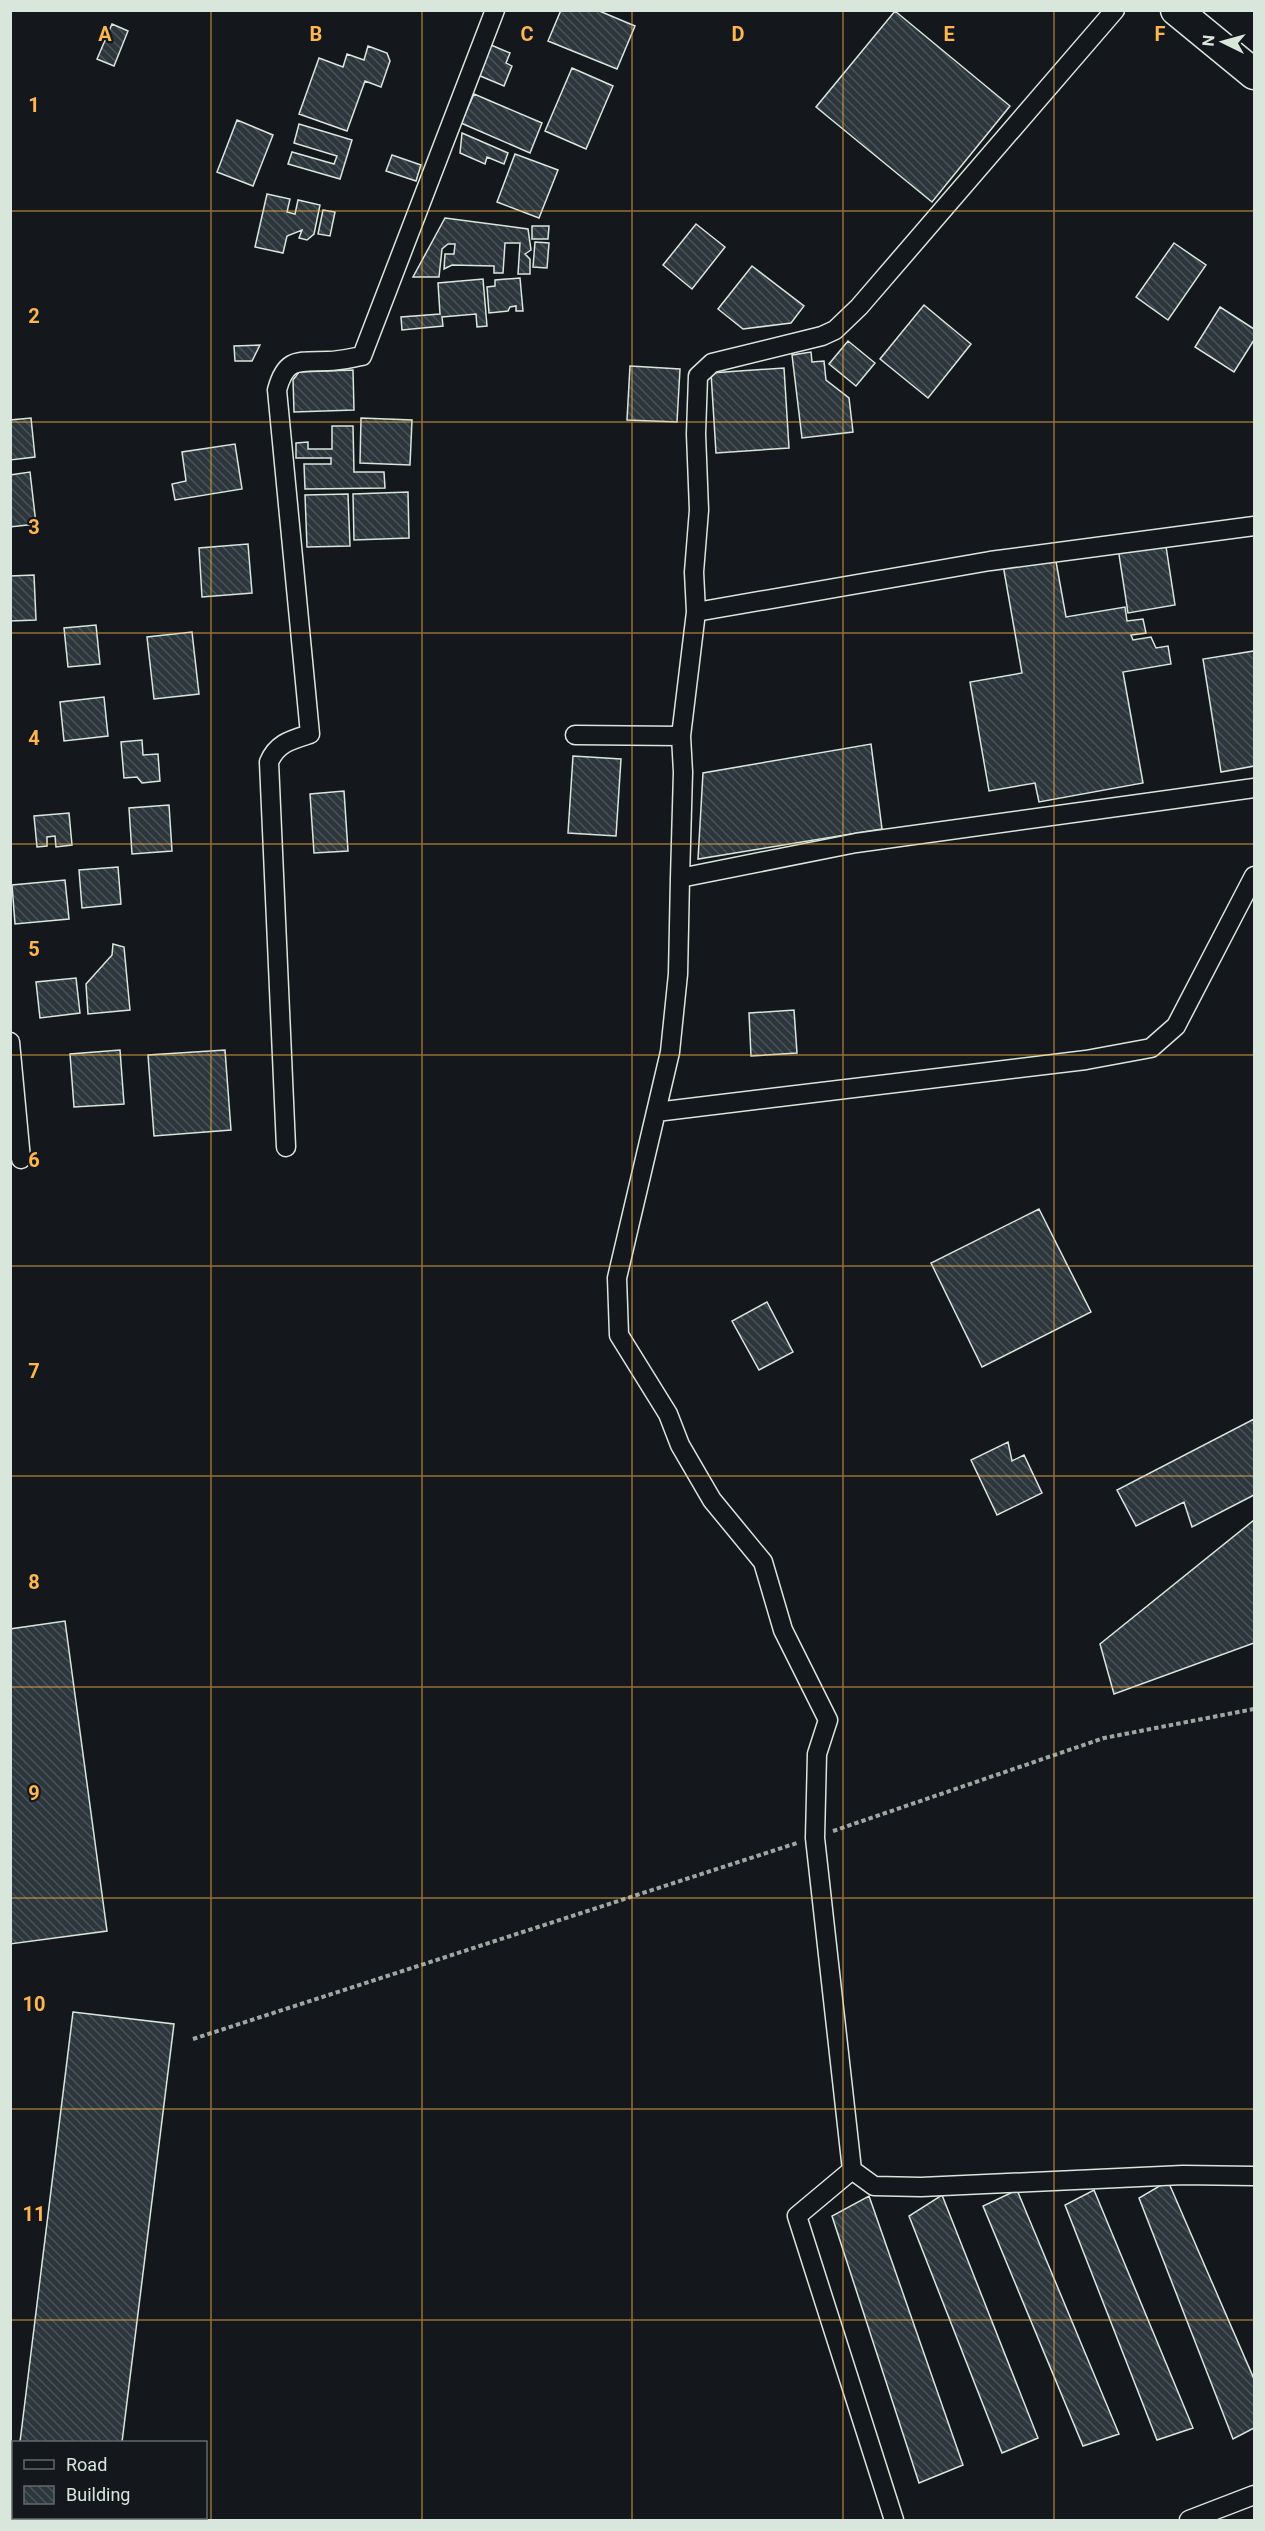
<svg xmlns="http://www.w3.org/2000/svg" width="1265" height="2531" font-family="Roboto,sans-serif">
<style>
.building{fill:url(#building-back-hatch);stroke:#d8e6dc;stroke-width:1.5}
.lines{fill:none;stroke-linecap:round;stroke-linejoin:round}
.minor-casing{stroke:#d8e6dc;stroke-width:21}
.trunk-casing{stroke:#d8e6dc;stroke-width:33}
.path{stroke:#9da8a2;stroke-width:4;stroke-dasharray:4.5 3;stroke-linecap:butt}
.minor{stroke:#14181c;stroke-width:18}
.trunk{stroke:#14181c;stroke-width:30}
.grid{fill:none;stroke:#ffb74d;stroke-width:1.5;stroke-opacity:0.55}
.grid-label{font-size:20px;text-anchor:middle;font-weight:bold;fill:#ffb74d;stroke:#14181c;stroke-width:4.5;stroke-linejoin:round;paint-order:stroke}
</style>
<defs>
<pattern id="building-back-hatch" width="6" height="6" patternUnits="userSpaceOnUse" patternTransform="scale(1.5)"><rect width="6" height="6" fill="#2c363c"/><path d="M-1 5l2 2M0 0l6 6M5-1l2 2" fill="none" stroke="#4a5358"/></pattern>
</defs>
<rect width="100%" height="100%" fill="#14181c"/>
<!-- building -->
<path class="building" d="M561,10h36l38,16 -18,43 -69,-28z
M895,11l115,95 -78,96 -116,-95z
M112,24l16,7 -14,35 -17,-7z
M491,45l19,8 -4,10 6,3 -8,20 -26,-11z
M368,46l19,7 3,8 -9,26 -16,-6 -18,50 -48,-17 20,-56 24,9 4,-13 17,6z
M572,68l41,18 -27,63 -41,-18z
M474,94l68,29 -12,30 -69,-30z
M237,120l36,15 -20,51 -36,-14z
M299,124l53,16 -12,39 -52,-15 4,-12 42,12 3,-8 -43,-13z
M462,133l46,20 -4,11 -17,-7 -2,7 -25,-11z
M515,154l43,16 -19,48 -42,-16z
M392,155l29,10 -5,16 -30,-10z
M267,194l23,5 -3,13 8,2 3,-14 22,5 -6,29 -7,6 -8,-2 3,-8 -15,6 -4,17 -28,-6z
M323,210l12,2 -5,24 -12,-2z
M445,218l83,11 3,21 -6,4 5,5v15h-12l2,-31h-15l-2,30h-9v-7l-42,-1 -8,4 1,-15h9l1,-10h-7l-6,5 -3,28h-26z
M696,224l29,23 -33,42 -29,-24z
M532,226h17l-1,13h-16z
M535,242l14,1 -2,25 -14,-1z
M1174,243l32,22 -38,55 -32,-23z
M752,266l52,40 -13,17 -48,6 -25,-20z
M520,278l3,33h-7v-5l-6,1 -2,4 -19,2 -2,-26 8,-1v-6z
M483,279l4,47 -10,1 -1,-13 -34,3 1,9 -41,4 -1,-13 39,-3 -2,-31z
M924,305l47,39 -43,54 -48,-39z
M1220,307l34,22v11l-20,32 -39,-25z
M848,341l27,22 -19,23 -27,-22z
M260,345l-8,16h-17l-1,-15z
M811,352l1,10 12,-1 2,19 23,18 4,34 -51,6 -10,-83z
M630,366l50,3 -3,53 -50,-2z
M784,368l5,80 -73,5 -5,-80z
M353,370l1,40 -60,2 -1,-32 6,-8z
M31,418l4,39 -25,3v-40z
M361,418l51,2 -2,45 -50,-2z
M332,426h21l1,46h30l1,16 -80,1 -1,-25h27v-6h-35v-15l12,-1v7h24z
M235,444l7,45 -67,11 -3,-16 14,-3 -4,-29z
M30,472l6,52 -26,3v-52z
M408,492l1,46 -55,2 -1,-46z
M348,494l2,52 -43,1 -2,-52z
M1165,540l10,65 -47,8 -10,-65z
M248,544l4,49 -50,4 -3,-49z
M1055,556l11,61 59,-10 2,14 16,-2 3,14 -15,2 2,5 18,-3 5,11 12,-2 3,18 -48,8 20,111 -104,19 -4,-19 -46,8 -19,-109 52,-9 -19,-108z
M34,575l2,45 -26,1v-45z
M96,625l4,39 -32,3 -4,-39z
M192,632l7,62 -45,5 -7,-62z
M1254,651v115l-33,6 -18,-113z
M104,697l4,39 -44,5 -4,-39z
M142,740l1,15 15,-1 2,27 -18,2 -5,-6 -13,1 -3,-36z
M871,744l11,85 -184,30 5,-86z
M573,756l48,3 -5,77 -48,-3z
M344,791l4,60 -34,2 -4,-59z
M169,805l3,46 -40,3 -3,-46z
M69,813l3,32 -16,2 -1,-11 -8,1v9l-10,1 -3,-31z
M118,867l3,37 -39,4 -3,-38z
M65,880l4,39 -54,5 -3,-39z
M113,944l11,3 6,63 -42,4 -2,-30 26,-29z
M76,978l4,35 -40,5 -4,-36z
M794,1010l3,43 -46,3 -2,-43z
M120,1050l4,54 -50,3 -4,-53z
M225,1050l6,80 -77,6 -6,-81z
M1039,1209l52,103 -109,55 -51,-104z
M767,1302l26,50 -34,18 -27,-49z
M1254,1419v76l-62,32 -8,-25 -48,24 -19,-36z
M1008,1442l4,19 12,-6 18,38 -45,22 -26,-55z
M1254,1520v123l-140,51 -14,-50z
M65,1621l42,310 -97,13v-315z
M73,2012l101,12 -52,418h-102z
M1168,2181l86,198v49l-21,11 -94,-241z
M1017,2190l102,244 -36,12 -100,-240z
M1094,2190l99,238 -36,12 -92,-235z
M942,2195l96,243 -36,15 -93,-237z
M869,2196l94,269 -44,18 -87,-267z
M14,2492v26h99l-1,2h-102z"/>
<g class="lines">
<defs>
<path id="minor" d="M696,612l294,-51 264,-35
M575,735l106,1
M680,878l3,-106 -2,-36 15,-124 -2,-40 5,-62 -3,-76 2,-58 14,-13 110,-27 13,-6 24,-23 256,-297
M10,1042l11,117
M656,1112l430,-52 65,-12 25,-22 78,-150
M286,1147l-17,-385c8,-19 22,-22 41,-28l-33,-344c9,-33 21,-28 51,-29 11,0 23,-3 34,-5l133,-346
M852,2170l22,16 47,1 262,-12 71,1
M894,2520l-97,-304 55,-46 -37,-332 2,-84 11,-34 -45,-90 -20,-68 -51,-62 -32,-55 -12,-31 -49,-79 -2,-57 53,-226 8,-78 2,-96 176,-35 398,-55
M1189,2520l65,-25"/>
<path id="trunk" d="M1176,10l78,64"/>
</defs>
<!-- minor casing -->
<use href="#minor" class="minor-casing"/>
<!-- trunk casing -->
<use href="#trunk" class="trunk-casing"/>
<!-- path -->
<path class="path" d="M833,1831l271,-93 150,-29
M193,2039l604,-196"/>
<!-- minor -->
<use href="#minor" class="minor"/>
<!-- trunk -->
<use href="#trunk" class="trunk"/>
</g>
<!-- grid -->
<path class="grid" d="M211,10v2510M422,10v2510M632,10v2510M843,10v2510M1054,10v2510M10,211h1244M10,422h1244M10,633h1244M10,844h1244M10,1055h1244M10,1266h1244M10,1476h1244M10,1687h1244M10,1898h1244M10,2109h1244M10,2320h1244"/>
<g class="grid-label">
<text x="105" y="41">A</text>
<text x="316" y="41">B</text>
<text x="527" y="41">C</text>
<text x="738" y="41">D</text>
<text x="949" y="41">E</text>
<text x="1160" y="41">F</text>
<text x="34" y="112">1</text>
<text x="34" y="323">2</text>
<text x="34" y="534">3</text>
<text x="34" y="745">4</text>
<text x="34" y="956">5</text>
<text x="34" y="1167">6</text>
<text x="34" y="1378">7</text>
<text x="34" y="1589">8</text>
<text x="34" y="1800">9</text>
<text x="34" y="2011">10</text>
<text x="34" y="2221">11</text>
</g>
<!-- border -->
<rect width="1265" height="2531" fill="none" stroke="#d8e6dc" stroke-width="24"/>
<!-- legend -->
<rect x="12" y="2441" width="195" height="78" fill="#14181c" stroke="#626a69" stroke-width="1.5"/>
<rect x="24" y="2460" width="30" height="9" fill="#14181c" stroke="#626a69" stroke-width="1.5"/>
<text x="66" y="2471" font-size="18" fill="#d8e6dc">Road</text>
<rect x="24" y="2486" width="30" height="18" fill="url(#building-back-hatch)" stroke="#626a69" stroke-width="1.5"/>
<text x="66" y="2501" font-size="18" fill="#d8e6dc">Building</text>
<!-- north arrow -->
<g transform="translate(1223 42) rotate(275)" stroke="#14181c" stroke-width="4.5" paint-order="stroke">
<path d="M0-4.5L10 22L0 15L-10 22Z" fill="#d8e6dc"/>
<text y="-9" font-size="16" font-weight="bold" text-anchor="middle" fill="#d8e6dc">N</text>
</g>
</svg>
